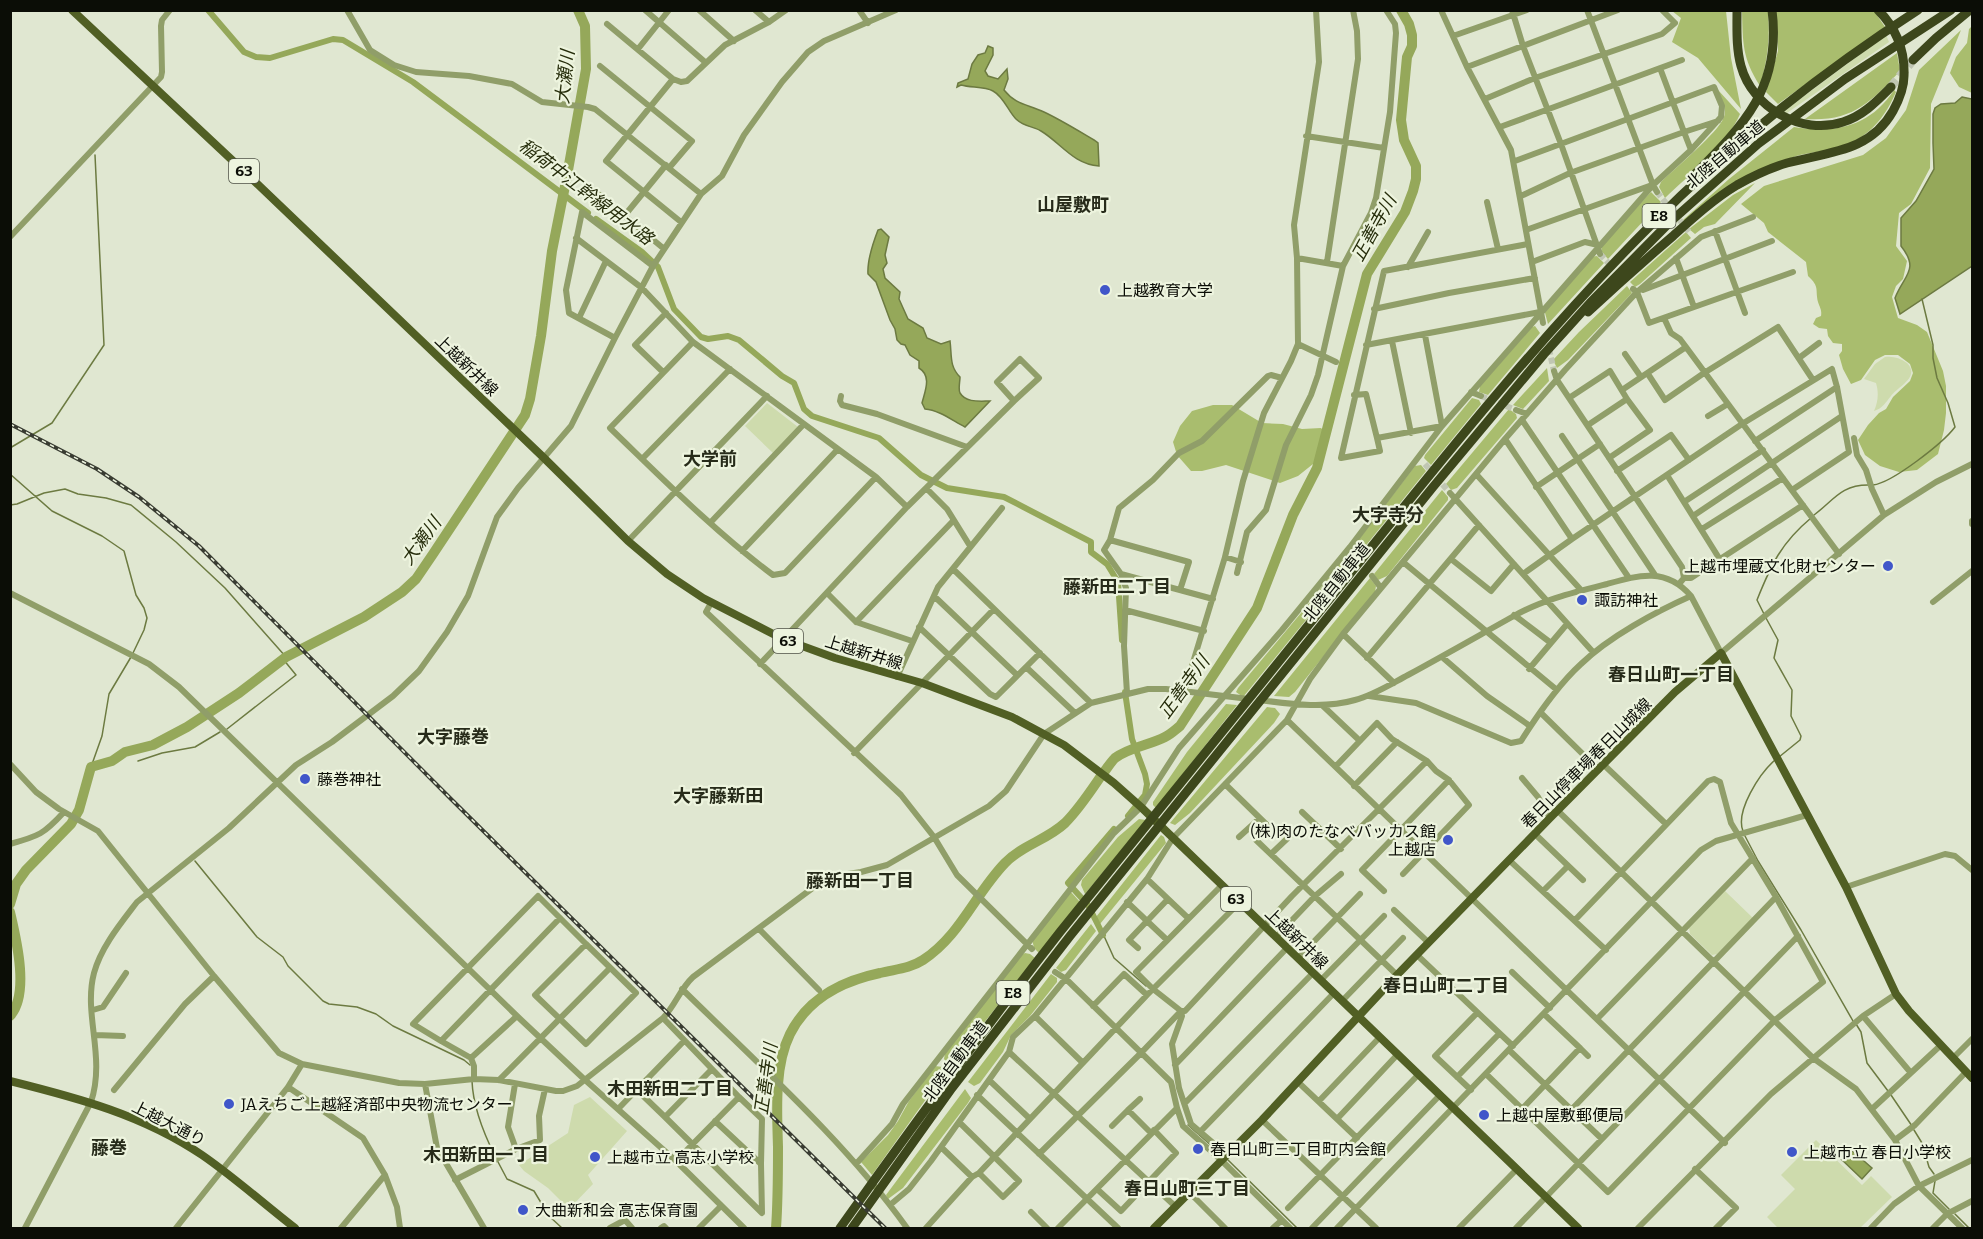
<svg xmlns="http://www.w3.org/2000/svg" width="1983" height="1239" font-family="Bitter,'Noto Sans JP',serif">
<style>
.green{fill:#cedbad}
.forest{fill:#a9bd6e}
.water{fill:#95a85a;stroke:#6c7a41;stroke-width:1.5}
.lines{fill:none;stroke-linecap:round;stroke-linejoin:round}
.stream{stroke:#6c7a41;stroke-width:1.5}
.canal{stroke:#95a85a;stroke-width:6}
.river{stroke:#95a85a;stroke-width:10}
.minor-tunnel{stroke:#c0c6b3;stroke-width:6;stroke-dasharray:6 3;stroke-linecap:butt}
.highway-tunnel{stroke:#c0c6b3;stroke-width:9;stroke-dasharray:9 4.5;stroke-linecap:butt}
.minor{stroke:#909e69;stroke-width:6}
.major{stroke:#515f24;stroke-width:8}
.highway{stroke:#3d471c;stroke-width:9}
.rail-casing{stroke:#393c32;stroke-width:4}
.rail{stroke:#edf4de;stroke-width:1.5;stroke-dasharray:4.5;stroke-linecap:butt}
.poi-dot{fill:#4056c9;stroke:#edf4de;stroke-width:2}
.labels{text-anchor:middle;stroke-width:4.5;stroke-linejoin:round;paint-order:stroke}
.shield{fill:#edf4de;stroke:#4f5247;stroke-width:1.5}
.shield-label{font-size:15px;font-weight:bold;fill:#0b0d06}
.street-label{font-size:16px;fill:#0b0d06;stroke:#edf4de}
.poi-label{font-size:16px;fill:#0b0d06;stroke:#edf4de;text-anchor:start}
.water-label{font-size:18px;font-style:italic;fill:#262d0b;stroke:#edf4de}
.neighbourhood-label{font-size:18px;font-weight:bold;fill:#272b1a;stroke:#edf4de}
</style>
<rect width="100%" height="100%" fill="#e0e7d1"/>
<!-- green -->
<path class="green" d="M1886,35l3,7 -102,71 -3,-2z
M1885,357c8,-1 15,1 22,6 14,14 -10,24 -16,33 -6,7 -8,12 -17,15 4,-9 5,-18 2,-28l-12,-4 11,-15z
M767,403l31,24 -25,26 -28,-27z
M1725,891l28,27 -36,36 -5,1 -22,-21 -1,-6z
M590,1097l37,34 -39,44 5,9 -24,25 -21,-21 -24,-17 -5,-6 49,-32 6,-28z
M1816,1140l46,45 9,-9 21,21 -32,31h-82l-11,-11 28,-28 -14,-14z"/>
<!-- forest -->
<path class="forest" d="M1672,11h54l5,47 10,51 -43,-51 -26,-16 9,-24z
M1742,11h26c2,28 0,47 -8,75 -18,-29 -17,-42 -18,-75z
M1776,11h98l11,16 -107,77 -12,-12 12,-41z
M1972,26v67l-13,-6 -9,-14 6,-16 11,-14 2,-14z
M1961,30l-30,74 -1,64 -19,36 -12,9 -3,33 11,15 -4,18 -7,7 -4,11 6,21 19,7 10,7 16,39 3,15v27l-2,17 -6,24 -21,16 -18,2 -19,-6 -15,-11 -7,-15 10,-15 11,-12 7,-4 7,-12 17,-16 3,-8 -3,-9 -12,-9h-13l-10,5 -14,20 -10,4 -8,-15 -4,-14 3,-4v-7l-9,-1 -5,-7 -1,-7 -8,-1 -6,-4 3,-6 5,-2c1,-6 -1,-8 -3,-14 -3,-13 2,-15 -10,-26l-2,-14 -38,-30 -4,-9 -23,-19 23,-18 99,-31 23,-17 20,-28 13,-40z
M1897,53l3,18c-30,32 -48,51 -95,48z
M1718,90l22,24c-12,29 -52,62 -75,84l-6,-11 2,-5c13,-13 58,-50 63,-65 3,-9 -3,-19 -6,-27z
M1894,90l2,2c-14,32 -33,51 -68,58 -13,3 -25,3 -37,8l-107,64 -1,-2 46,-41 65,-52c40,7 76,0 100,-37z
M1755,183l-40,41 -11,3 -9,7 -6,-5 44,-34z
M1651,192l10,10 -53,57 -6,-7 -1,-7z
M1686,232l5,6 -51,46 -5,3 -5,-5z
M1597,256l7,7 -56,61 -4,-15 46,-52z
M1627,286l5,7 -64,67 -11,8 -4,-8 26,-28z
M1535,326l5,7 -52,62 -9,-3 1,-6 52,-59z
M1547,368l2,13 -26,28 -10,-4z
M1472,398l7,2 2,4 -50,61 -7,-7 1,-3z
M1213,405h19l30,18 21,1 19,5 19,-1 8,8 -5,13 -11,15 -15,12 -18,7 -54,-18 -24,6h-11l-14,-16 -4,-13 7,-16 12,-15z
M1509,409l7,5 1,4 -60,70 -6,2 -5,-6z
M1421,465l5,6 -67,83 -6,-7 62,-81z
M1442,490l6,7v3l-61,76 -9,4 -4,-6z
M1350,554l5,6 -112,137 -7,-5 2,-4 68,-81 36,-47z
M1370,578l6,8 -1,6 -80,100 -6,5 -15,-1z
M1226,704l11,1 -81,103 -3,-3v-3l34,-50z
M1267,707l8,1 5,6 -6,9 -84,90 -15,12 -5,-2z
M1139,819l7,1 -61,74 -4,-9 1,-5 36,-43z
M1161,835l3,2 2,6 -66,81 -4,-7z
M1070,891l10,11 -41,51 -5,-5 -2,-9z
M1091,924l5,7 -30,39 -5,2 -5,-4z
M1025,953l5,1 5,4 -85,108 -6,-7 1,-6 75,-97z
M1051,974l6,4v4l-27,34 -19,19 -8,17 -23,31 -6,3 -6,-4z
M935,1066l8,1 3,4 -74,104 -11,-13 27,-27 10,-14 11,-20z
M965,1089l6,9 -3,5 -65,85 -15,11 -2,-4z"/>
<!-- water -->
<path class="water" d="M988,46l5,2v7l-8,16 3,5 10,3 9,-10 1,10 -4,11c12,15 23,14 40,22 17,8 33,18 50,28l4,3 1,23c-26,-2 -38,-23 -58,-35 -8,-5 -17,-4 -25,-12 -8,-8 -12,-22 -23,-28 -9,-5 -22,-3 -32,-6l-4,2 1,-4 10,-4 4,-15 6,-9 7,-2z
M1962,97l10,2v167l-72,48 -5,-16c9,-23 25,-28 6,-52v-28l15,-17 18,-32 -1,-26v-29l2,-6 6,-4 14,-1z
M881,229l8,8 -4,18 2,8 -4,6 2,9 15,14 -1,7 9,20 15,9 4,10 14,6 9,-3c2,14 -1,25 10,36 0,5 -2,12 0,16 6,10 20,8 30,8l-25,26c-12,-6 -26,-17 -40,-18l-3,-6c3,-12 10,-27 -3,-35v-7l-9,-6 -5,-10 -4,-1 -4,-4 -2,-11 -5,-9 -14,-38 -8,-8c-1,-14 5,-31 10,-44z
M1849,1148l23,20 -10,11 -22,-21z"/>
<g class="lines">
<!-- stream -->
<path class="stream" d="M10,448l42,-25 52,-78 -9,-190
M10,474l42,37 50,25 22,15 12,44 8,13 3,10 -3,12 -11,23
M1873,485c19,-2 70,-42 82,-58l-7,-24 -11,-25 -4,-20v-13l-11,-46
M10,505l7,-1 27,-11 21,-4 13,5 28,4 25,7 45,37 49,46 61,69
M1814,515c20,-15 27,-30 54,-30
M1764,614l-7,-14c14,-35 24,-57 54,-82
M1766,618l12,22 -4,18 18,32 -1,26 10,20 -1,4 -21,17
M227,729l69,-54 -13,-16
M138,761l24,-8 33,-6 25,-15
M91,767l11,-31 7,-42 22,-37
M1743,831c-8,-20 17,-58 32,-71
M1745,836l13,25 43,69 52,91
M195,861l62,76 26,20 5,9 35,35 6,3 28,3 19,7 17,12 71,34 6,5
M1104,936l10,22 32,28
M1856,1024l5,8 6,31 21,28
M472,1081c1,26 11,51 23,75
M1891,1095l21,31
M1188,1125l34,30
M1914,1130l8,13 7,24 5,7
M497,1160l10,19 27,12 15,25 13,12
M1228,1160l69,68
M1935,1181l-2,12 16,16
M1955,1214l14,14"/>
<!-- canal -->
<path class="canal" d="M208,10l36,42 12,5 14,1 63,-19 10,1 70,42 175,131
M596,219l46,33 16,15 16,42 27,28 7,2 20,-3 11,4 43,36 12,7 10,26 8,7 67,22 42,37 26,13 57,9 87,45v10l16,12 11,18 4,58
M1125,692l7,47 13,35 2,10 -2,11 -17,21
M1103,935l-15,-30 -20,-22 46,-54"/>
<!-- river -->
<path class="river" d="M10,904l6,-20 10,-14 45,-46 8,-14 12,-43 21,-6 13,-9 28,-7 34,-18 52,-34 47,-36 78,-40 38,-25 14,-13 17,-25 92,-139 5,-16 11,-63 11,-85 15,-75 19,-107 -1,-43 -7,-16
M10,912c6,26 20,82 0,104
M776,1228c2,-27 2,-54 2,-81 -1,-35 -4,-81 12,-113 18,-36 52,-53 90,-61 16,-4 29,-4 43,-13 37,-24 52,-66 82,-97 17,-18 42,-23 60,-40 14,-14 25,-31 36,-47 5,-6 9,-13 14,-18 14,-11 35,-13 50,-21 6,-3 10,-7 15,-11l77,-118 36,-93 24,-47 50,-194 38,-62 8,-21 3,-12v-13l-12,-26 -3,-20 6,-63 5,-11v-11l-3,-11 -8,-14"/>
<!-- minor-tunnel -->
<path class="minor-tunnel" d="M1657,192l33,41
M1600,254l14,15
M1549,349l5,22
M1481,396l35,14
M1425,464l25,29
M1354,553l14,19"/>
<!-- highway-tunnel -->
<path class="highway-tunnel" d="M1891,87l22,-27"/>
<!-- minor -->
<path class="minor" d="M347,10l23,40 24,15 22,7 53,4 43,8 30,18 46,5 7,2 106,85
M645,10l60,52
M699,10l35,31
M755,10l14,12
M859,10l9,13
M1441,10l26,57 44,83 32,173
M1512,10l11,36 38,98 39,110
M1587,10l66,175 4,7
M607,24l66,55 8,3 6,-1 38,-36 44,-23 17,-12
M1453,36l74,-26
M638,49l31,-39
M600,66l92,75 -23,27
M1467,67l151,-57
M673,79l-67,82 75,61
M1485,99l50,-21 127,-44 13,-11 -13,-13
M1500,127l182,-67
M1306,136l78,12
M1691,150l-7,-18 34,-11
M591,188l72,60
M1521,196l49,-23 114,-41 -24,-64
M1487,202l11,47
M625,215l41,-50
M1526,230l126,-45
M1715,231l30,82
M10,237l151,-160 1,-5 -1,-46 1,-6 8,-10
M576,238l66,50 51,54 183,135 31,30
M1297,258l46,8
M1676,258l18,49
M1327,262l31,-203 -1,-28 -4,-21
M1532,262l53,-20 13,3
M1408,267l20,-35
M1633,289l4,3 12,31 144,-51
M1643,290l129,-49
M1374,309l75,-16 86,-15
M579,318l27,-57
M1664,318l7,15 9,6 6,8 153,207
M1425,335l17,91
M615,338l-46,-25 -3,-23 16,-78 71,54
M1392,341l19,92
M693,342l-83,86c53,51 104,103 163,147l12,-2 91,-96
M1298,344l38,18
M1366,345l174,-33
M1625,354l16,23
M1799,358l20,-15
M1554,371l3,9 125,187 2,11 -5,6
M663,372l-28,-27 31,-32
M1648,374l17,26 39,-27 74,-46 35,53
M1622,390l64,-43
M1471,392l10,4
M1354,395l12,-1 11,44
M841,396l-1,5 2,4 35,9 90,33
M1569,398l41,-27 17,28 23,31 -41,28
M1516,410l11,4
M1708,416l20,-12
M1522,420l107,158
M1588,425l39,-26
M1442,426l-65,12 3,13 -39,7 43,-187 144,-27
M1562,436l93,139
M1854,438l3,17 9,15 6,19 12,26
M1505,439l67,100
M1755,441l82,-54
M642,459l88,-90
M1617,471l54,-36 18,25
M1476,474l105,116
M1667,475l52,83
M1536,487l64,-43
M927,489l20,20 23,37
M1450,493l143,159
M1684,502l79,-52
M1693,516l149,-100
M1972,521v3
M710,523l94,-99
M1702,529l81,-51
M1110,540l79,22 -9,28
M628,541l139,-145
M742,551l96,-102
M1225,557l16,5
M1451,559l40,32 23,-27
M1403,562l154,128
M953,569l138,134
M1237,573l10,-41 19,-22 20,-65 25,-50 7,-20 25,-109 28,-53 5,-15 14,-86 6,-79 -1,-9 -9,-14
M1121,574l92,25
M1523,574l49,-35 170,-115 90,-55 5,18 12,65 -57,38
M1372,576l9,12
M1684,578h7l112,-73
M10,593l139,71 30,23 338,329 67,63 92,82 68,67
M827,593l29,29 56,19
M934,596l83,79
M1933,602l39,-31
M711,603l-5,9 195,183 33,42 23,38 75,74
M1125,610l79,21
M1514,615l37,28
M856,622l97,-101
M919,627l71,67 6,3 44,-44
M1343,634l51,49
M1442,657l45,39 43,30
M1367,658l112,-133
M760,664l147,-157 107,-106 -17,-19 23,-23 19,19 -25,23
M1026,667l49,46
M1529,669l38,-45
M897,677l41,-90 64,-79
M1184,692l41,-135 18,-76 21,-68 27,-52 7,-17 -1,-86 -3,-33 25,-163 -3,-52
M1127,693l-3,-47 2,-58 -5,-14 -17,-24 6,-10 9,-32 34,-28 26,-27 23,-12 66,-65 3,-1 11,3
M1369,696l47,7 95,40 10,-2c17,-27 37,-56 60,-77 28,-27 74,-52 110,-68
M1259,700c32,4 65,9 96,0 19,-5 36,-16 53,-25 35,-19 70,-39 104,-58 29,-17 63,-25 95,-33 32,-9 59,-17 84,12l30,57 163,-138 52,-33 36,-18
M1322,705l38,36
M1541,713l58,57
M1287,720l438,423
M854,753l140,-144
M10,764l26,28 23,17 39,22 116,145 65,77 23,11 97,19 26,1 49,-5 25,1 57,11h7l14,-5 86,-68c12,-12 17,-29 30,-41l129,-96 12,-5 27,-4 26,-7 102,-59 17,-15 38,-57 47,-31 57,-14h18l83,10
M1604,765l62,59
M1336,766l41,-43 15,16 35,22 9,10 13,9 20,25 -66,69
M1522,778l16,19 12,21
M1225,784l42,41
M1354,786l43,-44
M1558,811l255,247 43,31 39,51 24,46 43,42
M1302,812l39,37
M1535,834l48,46
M1239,837l21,-19
M1256,840l141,135
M10,844c29,-8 34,-10 54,-32
M1271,854l20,-19
M1509,860l97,90
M1147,879l41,39
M1846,887l99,-33 10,2 17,14
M1544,890l24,-24
M1384,891l-22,-21 87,-90
M1127,902l40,38
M1394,910l35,33
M759,929l60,61
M1276,937l39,-41 26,-22
M586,944l50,49 -50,51 -51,-49z
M1138,948l-9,-8 39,-41
M1417,955l96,91
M1298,958l62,-64
M1055,972l11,7 105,103 6,26 6,18 38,34 69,68
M1512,972l38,36
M1321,980l63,-64
M682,989c78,77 162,151 225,239
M1342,1001l61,-63
M1093,1006l31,-32 23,21
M93,1010l10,-3 23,-34
M1181,1011l-28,-22 -17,-17 86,-87
M1181,1011l1,5 -10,28 7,44 12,36 35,30
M1035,1016l48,47
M1863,1016l48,57
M663,1018l49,51
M1597,1019l156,-161
M95,1035l28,1
M441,1041l-28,-17 125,-128 48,48
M1580,1048l8,8
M1509,1050l93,89
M1009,1052l167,155
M471,1058l-30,-17 119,-123
M1953,1058l19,-19
M1175,1065l112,-117
M1486,1074l122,118 167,-172 48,-38 -47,-85 -45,-74 -11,-41 -6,-3 -6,2 -133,139
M1457,1077l42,-43
M474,1079v-13l-3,-8 46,-42
M499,1080l111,-112
M989,1080l40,38
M1298,1082l59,56
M425,1084l12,64 47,80
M515,1084l-7,43 8,22
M288,1087l75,51 22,37 12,32 3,21
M114,1090l71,-86 29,-28
M637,1090l28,27
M1471,1090l-36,-34 42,-43
M977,1095l141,133
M739,1097l-27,-28 -47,48 97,96 -1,-49
M1319,1101l61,-64
M1185,1103l128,-130
M618,1109l66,-68
M1522,1109l58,-61 -36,-34
M1572,1109l204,-212
M1872,1109l69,-64
M1128,1110l12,-11
M1337,1119l61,-65
M1262,1120l114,108
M959,1122l60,59 -16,16 -24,-24
M1112,1126l16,-16 23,23
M1200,1132l134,-139
M1895,1140l20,-15 51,-53
M941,1147l31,30
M1039,1154l102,-101 40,-42h4l107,-115 135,-135
M676,1161l63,-64 23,22 -1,45 -46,-43
M856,1164l36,-40 11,-20 211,-271 27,-26 38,-59 103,-118 68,-83 92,-121 211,-241 38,-35 30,-33 1,-11 -8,-19 -199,74
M1695,1169l41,39 -20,20
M455,1180l61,-31 24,-9 -1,-24 6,-27
M1097,1189l24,22 55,-58 -22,-23
M1190,1193l35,35
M890,1205l19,-16 22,-28 78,-109 4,-15 22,-21 112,-137 26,-41 114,-118 23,-41 33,-45 162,-195 60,-69 72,-78 64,-55 52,-20
M1288,1208l131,-134
M1031,1212l16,16
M25,1228l66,-126c15,-46 -8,-87 3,-129 7,-26 27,-50 43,-71l92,-74 67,-63 36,-23 61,-46 26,-25 28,-39 21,-36 29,-79 21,-29 53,-62 44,-88 38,-72 48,-72 21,-18 22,-41 38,-53 26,-30 16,-11 72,-31
M176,1228l112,-141 14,-23
M341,1228l44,-53
M610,1228l15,-8 7,8
M661,1228l3,-2 2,2
M699,1228l21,-21
M926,1228l46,-51 7,-4 168,-178 93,-93
M1058,1228l119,-120
M1273,1228l9,-8
M1312,1228l128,-133
M1337,1228l364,-378 15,-9 91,-26
M1459,1228l58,-59
M1516,1228l282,-292
M1638,1228l133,-134 92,-78 33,-22
M1871,1228l23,-24 25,-18 53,-26
M1933,1228l14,-14 25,-13"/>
<!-- major -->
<path class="major" d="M72,10l176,165 295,282 85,84 39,33 36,24 80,41 52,19 87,25 90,34 52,28 50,38 27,24 437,421
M10,1081c68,17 133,34 192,74 32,22 62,49 93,73
M1154,1228l108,-108 135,-145 153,-157 125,-126 46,-39 125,234 50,107 13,17 63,67"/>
<!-- highway -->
<path class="highway" d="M1737,10c0,19 -1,38 4,56 11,41 60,70 102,56 20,-6 34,-21 48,-35
M1913,60l23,-22 34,-28
M1691,178c51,-51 91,-89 81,-168
M1588,312c28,-26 56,-51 85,-76 20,-18 41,-37 64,-51 16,-9 33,-17 50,-22 41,-11 83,-11 106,-52 6,-11 11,-23 11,-35 1,-25 -8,-48 -26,-66
M840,1228c71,-100 144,-199 220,-296 79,-99 159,-196 238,-294 114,-140 224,-284 352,-412 80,-81 172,-154 268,-216
M852,1228l100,-140 118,-152 363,-449 111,-133 46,-51 79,-80 89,-79 87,-65 106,-69"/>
<defs>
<path id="rail" d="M10,424l87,45 42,28 60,49 252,253 434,429"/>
</defs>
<!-- rail casing -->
<use href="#rail" class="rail-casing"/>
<!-- rail -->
<use href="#rail" class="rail"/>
</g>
<!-- markers -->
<g class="poi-dot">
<circle cx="1105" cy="290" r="6"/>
<circle cx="1888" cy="566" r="6"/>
<circle cx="1582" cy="600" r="6"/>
<circle cx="305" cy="779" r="6"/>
<circle cx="1448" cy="840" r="6"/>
<circle cx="229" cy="1104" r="6"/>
<circle cx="1484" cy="1115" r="6"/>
<circle cx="1198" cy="1149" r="6"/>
<circle cx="1792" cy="1152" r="6"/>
<circle cx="595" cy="1157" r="6"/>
<circle cx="523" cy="1210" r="6"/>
</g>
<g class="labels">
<!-- shield labels -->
<g class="shield">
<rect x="229" y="159" width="30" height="24" rx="4.5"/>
<rect x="1642.5" y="204" width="33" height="24" rx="4.5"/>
<rect x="773" y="629" width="30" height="24" rx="4.5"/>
<rect x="1221" y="887" width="30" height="24" rx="4.5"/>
<rect x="996.5" y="981" width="33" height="24" rx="4.5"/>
</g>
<g class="shield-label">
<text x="244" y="176">63</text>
<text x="1659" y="221">E8</text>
<text x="788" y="646">63</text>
<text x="1236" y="904">63</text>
<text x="1013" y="998">E8</text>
</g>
<!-- street labels -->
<g class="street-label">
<text transform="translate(1725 154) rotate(-40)" y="6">北陸自動車道</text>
<text transform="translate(467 365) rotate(44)" y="6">上越新井線</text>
<text transform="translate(1336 582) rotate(-51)" y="6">北陸自動車道</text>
<text transform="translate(864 652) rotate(17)" y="6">上越新井線</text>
<text transform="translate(1586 763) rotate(-45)" y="6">春日山停車場春日山城線</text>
<text transform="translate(1297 938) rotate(44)" y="6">上越新井線</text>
<text transform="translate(955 1061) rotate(-53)" y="6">北陸自動車道</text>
<text transform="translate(169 1123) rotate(27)" y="6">上越大通り</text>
</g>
<!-- poi labels -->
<g class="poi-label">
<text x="1117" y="296">上越教育大学</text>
<text x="1876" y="572" text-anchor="end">上越市埋蔵文化財センター</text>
<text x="1594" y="606">諏訪神社</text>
<text x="317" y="785">藤巻神社</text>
<text x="1436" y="837" text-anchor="end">(株)肉のたなべバッカス館<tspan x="1436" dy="18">上越店</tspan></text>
<text x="241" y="1110">JAえちご上越経済部中央物流センター</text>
<text x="1496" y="1121">上越中屋敷郵便局</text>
<text x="1210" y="1155">春日山町三丁目町内会館</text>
<text x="1804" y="1158">上越市立 春日小学校</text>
<text x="607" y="1163">上越市立 高志小学校</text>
<text x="535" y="1216">大曲新和会 高志保育園</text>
</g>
<!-- water labels -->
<g class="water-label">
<text transform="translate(565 77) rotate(-84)" y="6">大瀬川</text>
<text transform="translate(586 192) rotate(37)" y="6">稲荷中江幹線用水路</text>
<text transform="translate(1374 228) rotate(-61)" y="6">正善寺川</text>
<text transform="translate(421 541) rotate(-54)" y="6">大瀬川</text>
<text transform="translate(1184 687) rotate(-54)" y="6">正善寺川</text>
<text transform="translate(766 1079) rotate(-82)" y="6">正善寺川</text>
</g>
<!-- neighbourhood labels -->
<g class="neighbourhood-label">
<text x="1073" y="211">山屋敷町</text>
<text x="710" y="465">大学前</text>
<text x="1388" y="521">大字寺分</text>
<text x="1117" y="593">藤新田二丁目</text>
<text x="1671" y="681">春日山町一丁目</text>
<text x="453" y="743">大字藤巻</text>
<text x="718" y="802">大字藤新田</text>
<text x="860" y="887">藤新田一丁目</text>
<text x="1446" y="992">春日山町二丁目</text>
<text x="670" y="1095">木田新田二丁目</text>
<text x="109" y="1154">藤巻</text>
<text x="486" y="1161">木田新田一丁目</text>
<text x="1187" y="1195">春日山町三丁目</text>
</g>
</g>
<!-- border -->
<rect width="1983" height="1239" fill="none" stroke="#0b0d06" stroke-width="24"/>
</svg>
